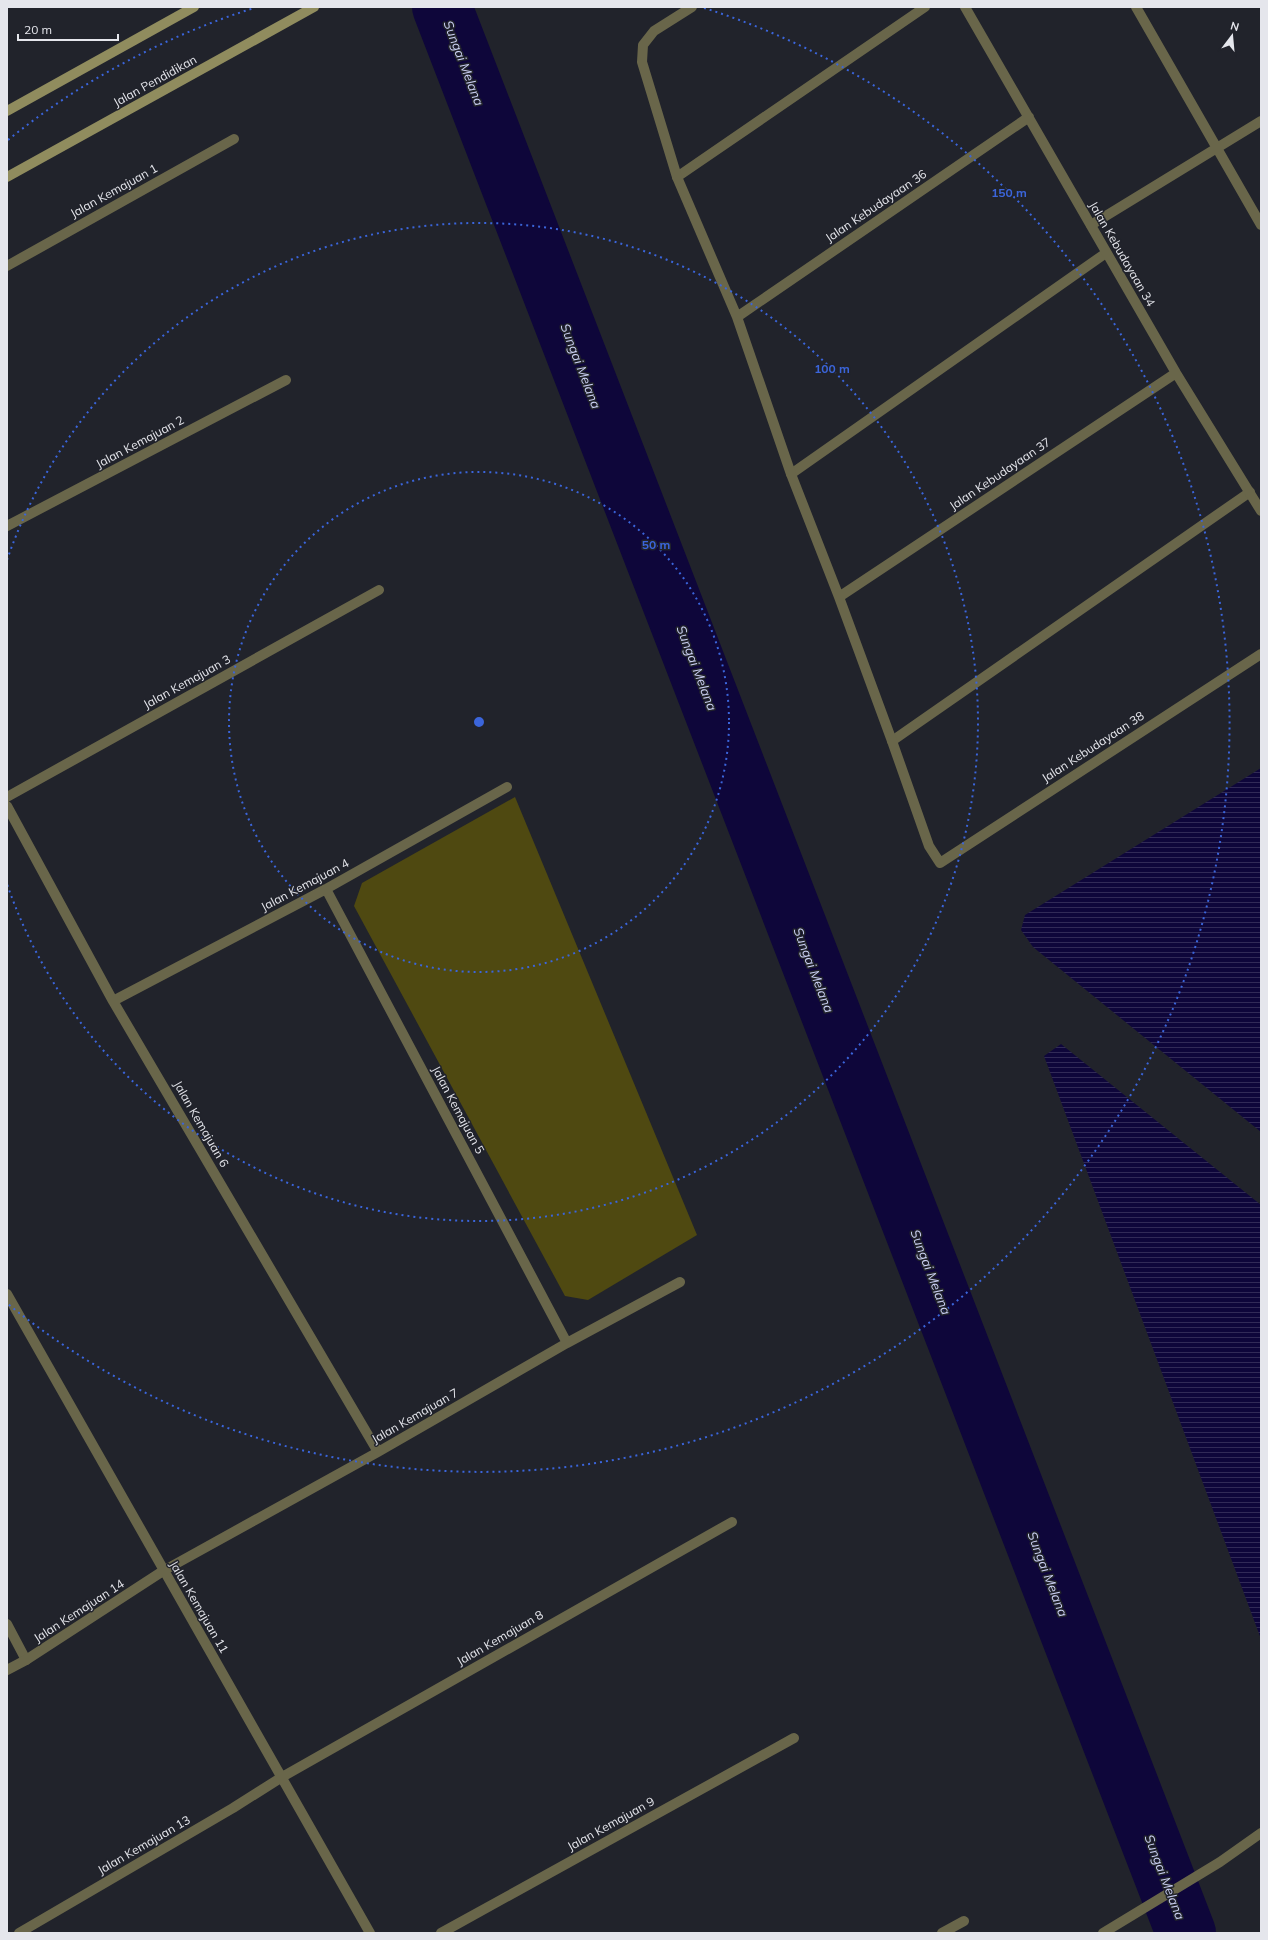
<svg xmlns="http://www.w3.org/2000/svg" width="1268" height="1940" font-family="Mulish,sans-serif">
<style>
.green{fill:#4f4911}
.water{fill:url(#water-rules)}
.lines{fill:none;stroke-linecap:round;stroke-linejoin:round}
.river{stroke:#0e063a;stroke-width:60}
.service{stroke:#69664a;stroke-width:10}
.minor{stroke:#69664a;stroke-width:10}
.tertiary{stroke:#69664a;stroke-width:10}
.secondary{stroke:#908c5e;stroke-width:10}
.ring{fill:none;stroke:#3b65db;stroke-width:2;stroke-dasharray:2 4}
.labels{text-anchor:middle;stroke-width:3;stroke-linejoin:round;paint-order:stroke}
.street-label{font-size:12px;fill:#e5e6ec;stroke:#21232b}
.water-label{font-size:13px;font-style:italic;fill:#ccd1f5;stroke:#21232b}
.centre{fill:#3b65db;stroke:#21232b;stroke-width:2}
.ring-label{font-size:12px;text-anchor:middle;font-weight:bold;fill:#3b65db;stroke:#21232b;stroke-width:3;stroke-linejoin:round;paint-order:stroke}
</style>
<defs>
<pattern id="water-rules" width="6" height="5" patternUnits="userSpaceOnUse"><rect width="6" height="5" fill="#0e063a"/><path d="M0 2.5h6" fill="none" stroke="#312a57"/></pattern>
</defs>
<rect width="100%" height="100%" fill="#21232b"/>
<!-- green -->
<path class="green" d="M515,797l182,438 -109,65 -23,-4 -211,-390 8,-23z"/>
<!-- water -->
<path class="water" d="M1261,768v364l-228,-185 -12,-17 4,-15z
M1061,1044l200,161v434l-217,-583z"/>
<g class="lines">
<!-- river -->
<path class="river" d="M442,7l744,1926"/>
<!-- service -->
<path class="service" d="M1136,7l125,218
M677,177l248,-170
M1091,225l170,-104
M791,474l315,-221
M892,741l358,-249
M7,1624l19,36"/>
<!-- minor -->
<path class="minor" d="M692,7l-38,24 -11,14 -1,17 35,115 60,140 54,157 48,123 53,144 37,105 11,17 321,-209
M965,7l211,366 85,138
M7,266l227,-127
M737,317l292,-200
M7,526l279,-146
M839,597l337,-224
M7,797l372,-207
M7,806l106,195 265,451
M326,889l241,454
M113,1001l213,-112 181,-102
M7,1294l363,639
M7,1670l19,-10 137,-89 215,-119 189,-109 113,-61
M19,1933l214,-125 49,-31 450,-255
M441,1933l353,-195
M942,1933l22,-12"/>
<!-- tertiary -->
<path class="tertiary" d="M1103,1933l117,-71 41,-29"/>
<!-- secondary -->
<path class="secondary" d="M7,111l187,-104
M7,177l307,-170"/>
</g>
<!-- distance rings -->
<g class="ring">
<circle cx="479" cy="722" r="250"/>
<path d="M7 560A499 499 0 1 1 7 884"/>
<path d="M8 140A749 749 0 0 1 254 8M704 8A749 749 0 1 1 8 1304"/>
</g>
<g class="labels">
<!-- street labels -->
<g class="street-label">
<text transform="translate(155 81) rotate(-29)" y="4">Jalan Pendidikan</text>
<text transform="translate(114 191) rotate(-29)" y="4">Jalan Kemajuan 1</text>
<text transform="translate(876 206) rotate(-34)" y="4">Jalan Kebudayaan 36</text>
<text transform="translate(1122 254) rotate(60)" y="4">Jalan Kebudayaan 34</text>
<text transform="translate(140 442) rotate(-28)" y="4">Jalan Kemajuan 2</text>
<text transform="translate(1000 474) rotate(-34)" y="4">Jalan Kebudayaan 37</text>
<text transform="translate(187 682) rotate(-29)" y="4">Jalan Kemajuan 3</text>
<text transform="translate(1093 747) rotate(-33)" y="4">Jalan Kebudayaan 38</text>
<text transform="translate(305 885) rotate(-28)" y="4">Jalan Kemajuan 4</text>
<text transform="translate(458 1110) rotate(62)" y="4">Jalan Kemajuan 5</text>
<text transform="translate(201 1124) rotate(60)" y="4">Jalan Kemajuan 6</text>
<text transform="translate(415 1416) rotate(-30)" y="4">Jalan Kemajuan 7</text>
<text transform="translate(199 1607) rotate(60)" y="4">Jalan Kemajuan 11</text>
<text transform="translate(79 1611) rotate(-33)" y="4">Jalan Kemajuan 14</text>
<text transform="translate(500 1638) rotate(-30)" y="4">Jalan Kemajuan 8</text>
<text transform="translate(611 1824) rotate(-29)" y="4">Jalan Kemajuan 9</text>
<text transform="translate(144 1845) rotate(-30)" y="4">Jalan Kemajuan 13</text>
</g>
<!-- water labels -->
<g class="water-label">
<text transform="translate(464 63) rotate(69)" y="5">Sungai Melana</text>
<text transform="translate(581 366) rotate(69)" y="5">Sungai Melana</text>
<text transform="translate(697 668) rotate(69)" y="5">Sungai Melana</text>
<text transform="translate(814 970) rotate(69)" y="5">Sungai Melana</text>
<text transform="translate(931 1272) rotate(69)" y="5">Sungai Melana</text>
<text transform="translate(1048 1574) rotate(69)" y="5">Sungai Melana</text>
<text transform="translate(1165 1877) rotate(69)" y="5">Sungai Melana</text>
</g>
</g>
<circle cx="479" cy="722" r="6" class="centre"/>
<g class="ring-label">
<text x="1009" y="197">150 m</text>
<text x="832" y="373">100 m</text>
<text x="656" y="549">50 m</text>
</g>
<!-- border -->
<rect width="1268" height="1940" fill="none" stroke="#e5e6ec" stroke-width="16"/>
<!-- north arrow -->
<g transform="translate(1232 36) rotate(16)" stroke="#21232b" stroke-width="3" paint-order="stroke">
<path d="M0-3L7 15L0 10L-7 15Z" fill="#e5e6ec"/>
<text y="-6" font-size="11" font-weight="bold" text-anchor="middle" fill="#e5e6ec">N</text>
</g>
<!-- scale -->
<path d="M18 34v6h100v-6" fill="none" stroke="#e5e6ec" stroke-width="2"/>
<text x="24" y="34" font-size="12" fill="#e5e6ec" stroke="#21232b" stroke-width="3" paint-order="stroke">20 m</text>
</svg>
